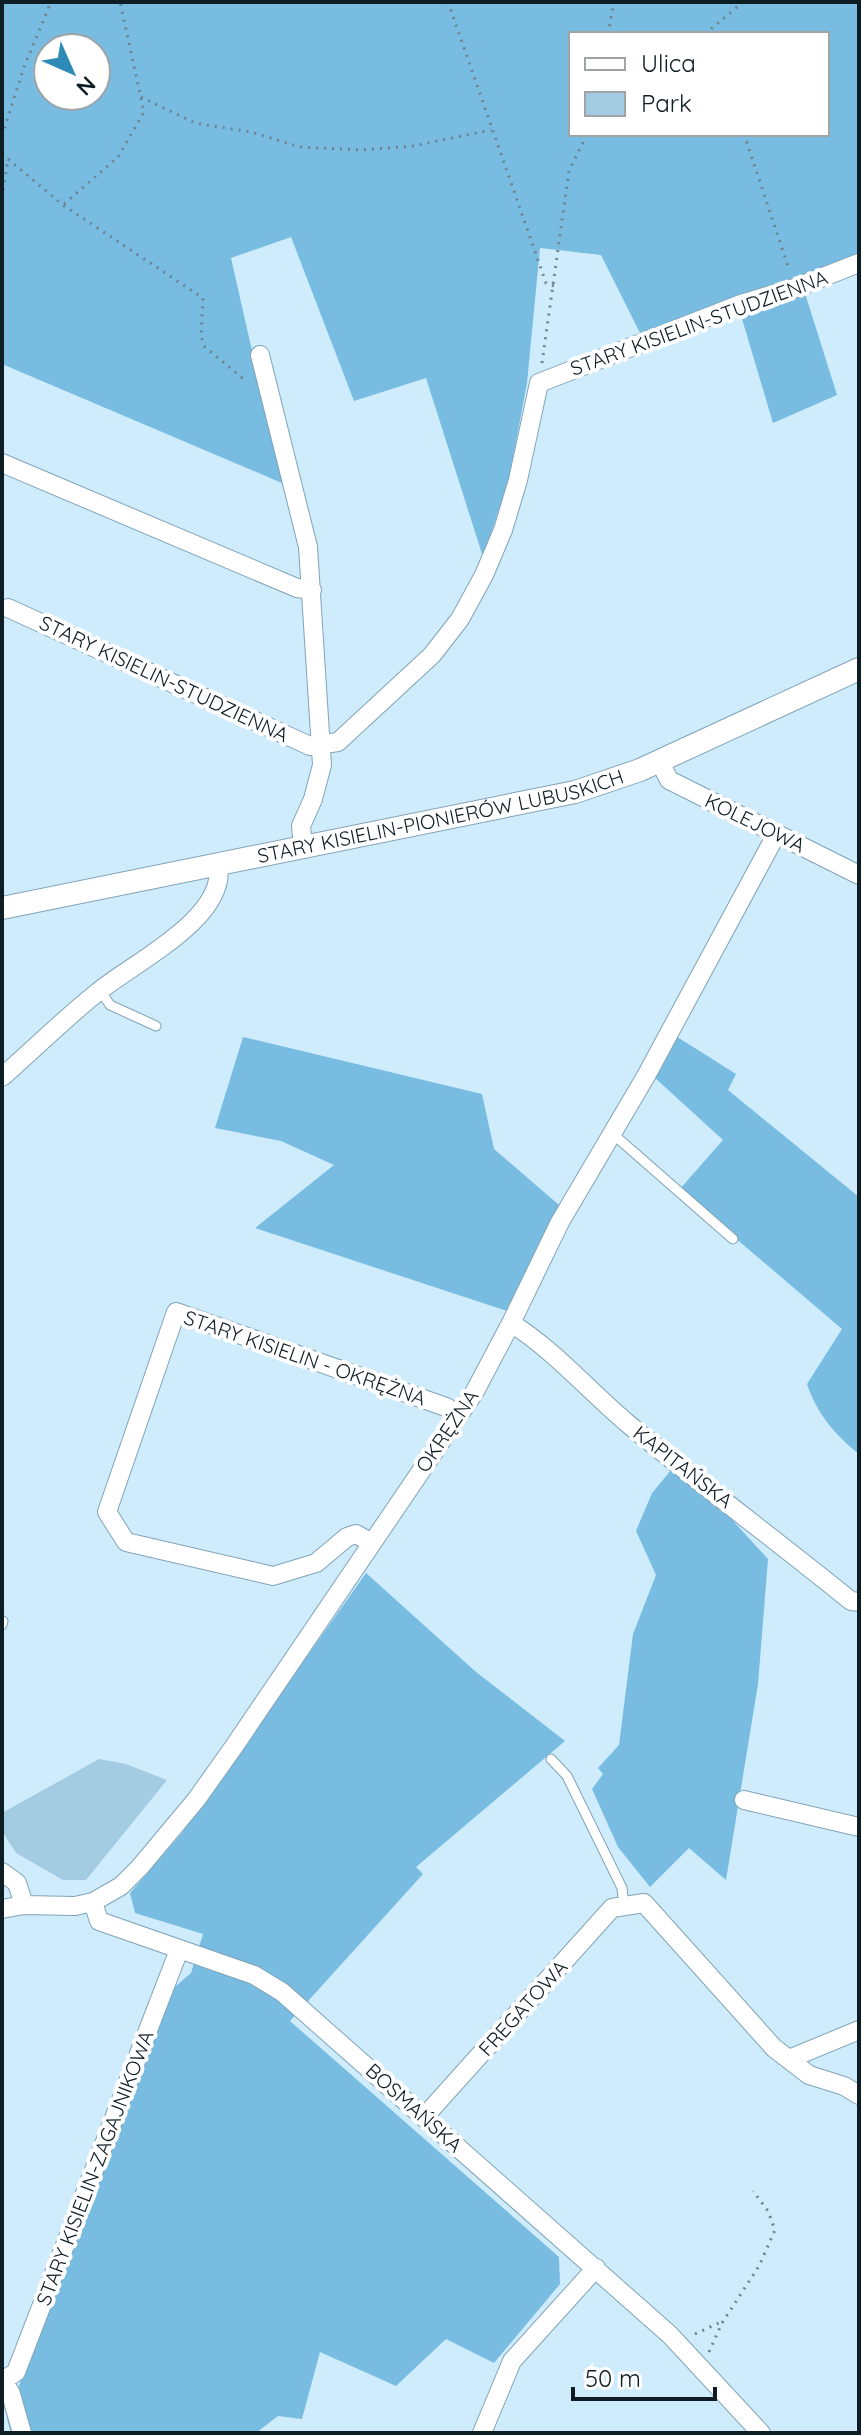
<svg xmlns="http://www.w3.org/2000/svg" width="861" height="2435" font-family="Quicksand,sans-serif">
<style>
.green{fill:#a3cbe2}
.forest{fill:#78bce2;fill-rule:evenodd}
.lines{fill:none;stroke-linecap:round;stroke-linejoin:round}
.service-casing{stroke:#80a3b7;stroke-width:11}
.minor-casing{stroke:#80a3b7;stroke-width:20}
.tertiary-casing{stroke:#80a3b7;stroke-width:24}
.path{stroke:#6e838f;stroke-width:3;stroke-dasharray:2 6;stroke-linecap:butt}
.service{stroke:#fff;stroke-width:9}
.minor{stroke:#fff;stroke-width:18}
.tertiary{stroke:#fff;stroke-width:22}
.labels{text-anchor:middle;stroke-width:8;stroke-linejoin:round;paint-order:stroke}
.street-label{font-size:20px;fill:#0e1c23;stroke:#fff}
</style>
<rect width="100%" height="100%" fill="#cfecfd"/>
<!-- green -->
<path class="green" d="M99,1759l27,5 41,16 -81,100h-23l-47,-27 -14,-22v-18z"/>
<!-- forest -->
<path class="forest" d="M2,2h857v253l-55,35 33,105 -64,28 -33,-111 -98,25 -41,-82 -61,-7 -13,135 -18,96 -26,78 -57,-179 -72,23 -63,-164 -60,21 51,225 -280,-119zM571,34h256v100h-256zM48,48h48v48h-48z
M663,1028l73,46 -8,16 131,107v257c-24,-19 -43,-42 -52,-70l35,-55 -163,-139 44,-50 -80,-73z
M243,1037l239,57 12,55 65,56 -52,106 -252,-83 79,-63 -53,-24 -66,-13z
M677,1463l14,12 77,84 -10,125 -32,196 -37,-32 -39,39 -32,-40 -26,-58 11,-15 -5,-6 21,-23 14,-111 23,-59 -20,-44 16,-38z
M366,1573l110,99 89,69 -149,126 7,7 -133,147 269,236 1,27 -66,79 -48,-24 -50,47 -76,-34 -18,67 -24,-3 -22,17h-245l-4,-14 30,-83 133,-345 21,-18 12,-39 -68,-21 -5,-20 52,-60z"/>
<g class="lines">
<defs>
<path id="service" d="M100,990l10,15 46,21
M613,1134l120,105
M2,1625l1,-4
M551,1759l16,17 55,112 2,17"/>
<path id="minor" d="M260,355l48,192 14,218 -9,34 -12,27 2,23
M2,463l295,125 15,2
M8,608l302,138 28,-4 94,-87 28,-36 24,-44 19,-45 15,-50 21,-97 202,-79 54,-16 64,-25
M660,762l9,18 190,95
M2,1077c32,-28 63,-59 96,-85 33,-28 130,-74 120,-127
M511,1323c43,27 77,67 116,100 73,61 150,118 224,178l8,1
M370,1542l-14,-8 -9,3 -31,26 -43,13 -147,-34 -19,-30 69,-200 270,95 13,8
M744,1800l115,27
M2,1872l15,11 7,22
M93,1902l6,19 155,54 28,17 388,343 91,98
M2,1909l22,-4 51,1 18,-4 28,-16 19,-19 56,-67 37,-52 241,-355 37,-70 49,-101 86,-146 131,-243
M789,2059l70,-29
M425,2116l187,-208 32,-5 130,145 35,27 35,11 15,9
M2,2378l9,16 11,39
M4,2380l12,-8 163,-422
M482,2433l30,-72 84,-93"/>
<g id="tertiary">
<path id="s1" d="M2,908l573,-116 65,-22 219,-101"/>
</g>
</defs>
<!-- service casing -->
<use href="#service" class="service-casing"/>
<!-- minor casing -->
<use href="#minor" class="minor-casing"/>
<!-- tertiary casing -->
<use href="#tertiary" class="tertiary-casing"/>
<!-- path -->
<path class="path" d="M448,2l98,281 8,3
M608,34l6,-32
M705,34l38,-32
M141,97l54,26 56,9 49,15 61,3 52,-4 78,-16
M744,134l45,135
M2,136l22,-69 27,-65
M2,154l61,51 140,93 -2,38 4,11 42,35
M2,198l6,-40
M64,204l54,-47 26,-45 -24,-110
M542,363l27,-192 18,-37
M695,2334l26,-12
M709,2352l13,-29 37,-57 16,-36 -7,-19 -15,-20"/>
<!-- service -->
<use href="#service" class="service"/>
<!-- minor -->
<use href="#minor" class="minor"/>
<!-- tertiary -->
<use href="#tertiary" class="tertiary"/>
</g>
<g class="labels">
<!-- street labels -->
<g class="street-label">
<text transform="translate(699 323) rotate(-20)" y="7">STARY KISIELIN-STUDZIENNA</text>
<text transform="translate(164 679) rotate(25)" y="7">STARY KISIELIN-STUDZIENNA</text>
<text dy="7" stroke="none"><textPath href="#s1" startOffset="448">STARY KISIELIN-PIONIERÓW LUBUSKICH</textPath></text>
<text transform="translate(755 823) rotate(26)" y="7">KOLEJOWA</text>
<text transform="translate(305 1358) rotate(19)" y="7">STARY KISIELIN - OKRĘŻNA</text>
<text transform="translate(447 1431) rotate(-56)" y="7">OKRĘŻNA</text>
<text transform="translate(683 1467) rotate(38)" y="7">KAPITAŃSKA</text>
<text transform="translate(523 2008) rotate(-48)" y="7">FREGATOWA</text>
<text transform="translate(414 2108) rotate(42)" y="7">BOSMAŃSKA</text>
<text transform="translate(95 2168) rotate(-69)" y="7">STARY KISIELIN-ZAGAJNIKOWA</text>
</g>
</g>
<!-- border -->
<rect width="861" height="2435" fill="none" stroke="#0e1c23" stroke-width="8"/>
<!-- legend -->
<rect x="569" y="32" width="260" height="104" fill="#ffffff" stroke="#9fa4a7" stroke-width="2"/>
<rect x="585" y="58" width="40" height="12" fill="#ffffff" stroke="#9fa4a7" stroke-width="2"/>
<text x="641" y="72" font-size="24" fill="#0e1c23">Ulica</text>
<rect x="585" y="92" width="40" height="24" fill="#a3cbe2" stroke="#9fa4a7" stroke-width="2"/>
<text x="641" y="112" font-size="24" fill="#0e1c23">Park</text>
<!-- north arrow -->
<g transform="translate(72 72) rotate(135)"><circle r="38" fill="#ffffff" stroke="#9fa4a7" stroke-width="2"/>
<path d="M0-6L14 30L0 20L-14 30Z" fill="#2e8ab7"/>
<text y="-12" font-size="22" font-weight="bold" text-anchor="middle" fill="#0e1c23">N</text>
</g>
<!-- scale -->
<path d="M573 2387v12h142v-12" fill="none" stroke="#0e1c23" stroke-width="4"/>
<text x="585" y="2387" font-size="24" fill="#0e1c23" stroke="#ffffff" stroke-width="6" paint-order="stroke">50 m</text>
</svg>
